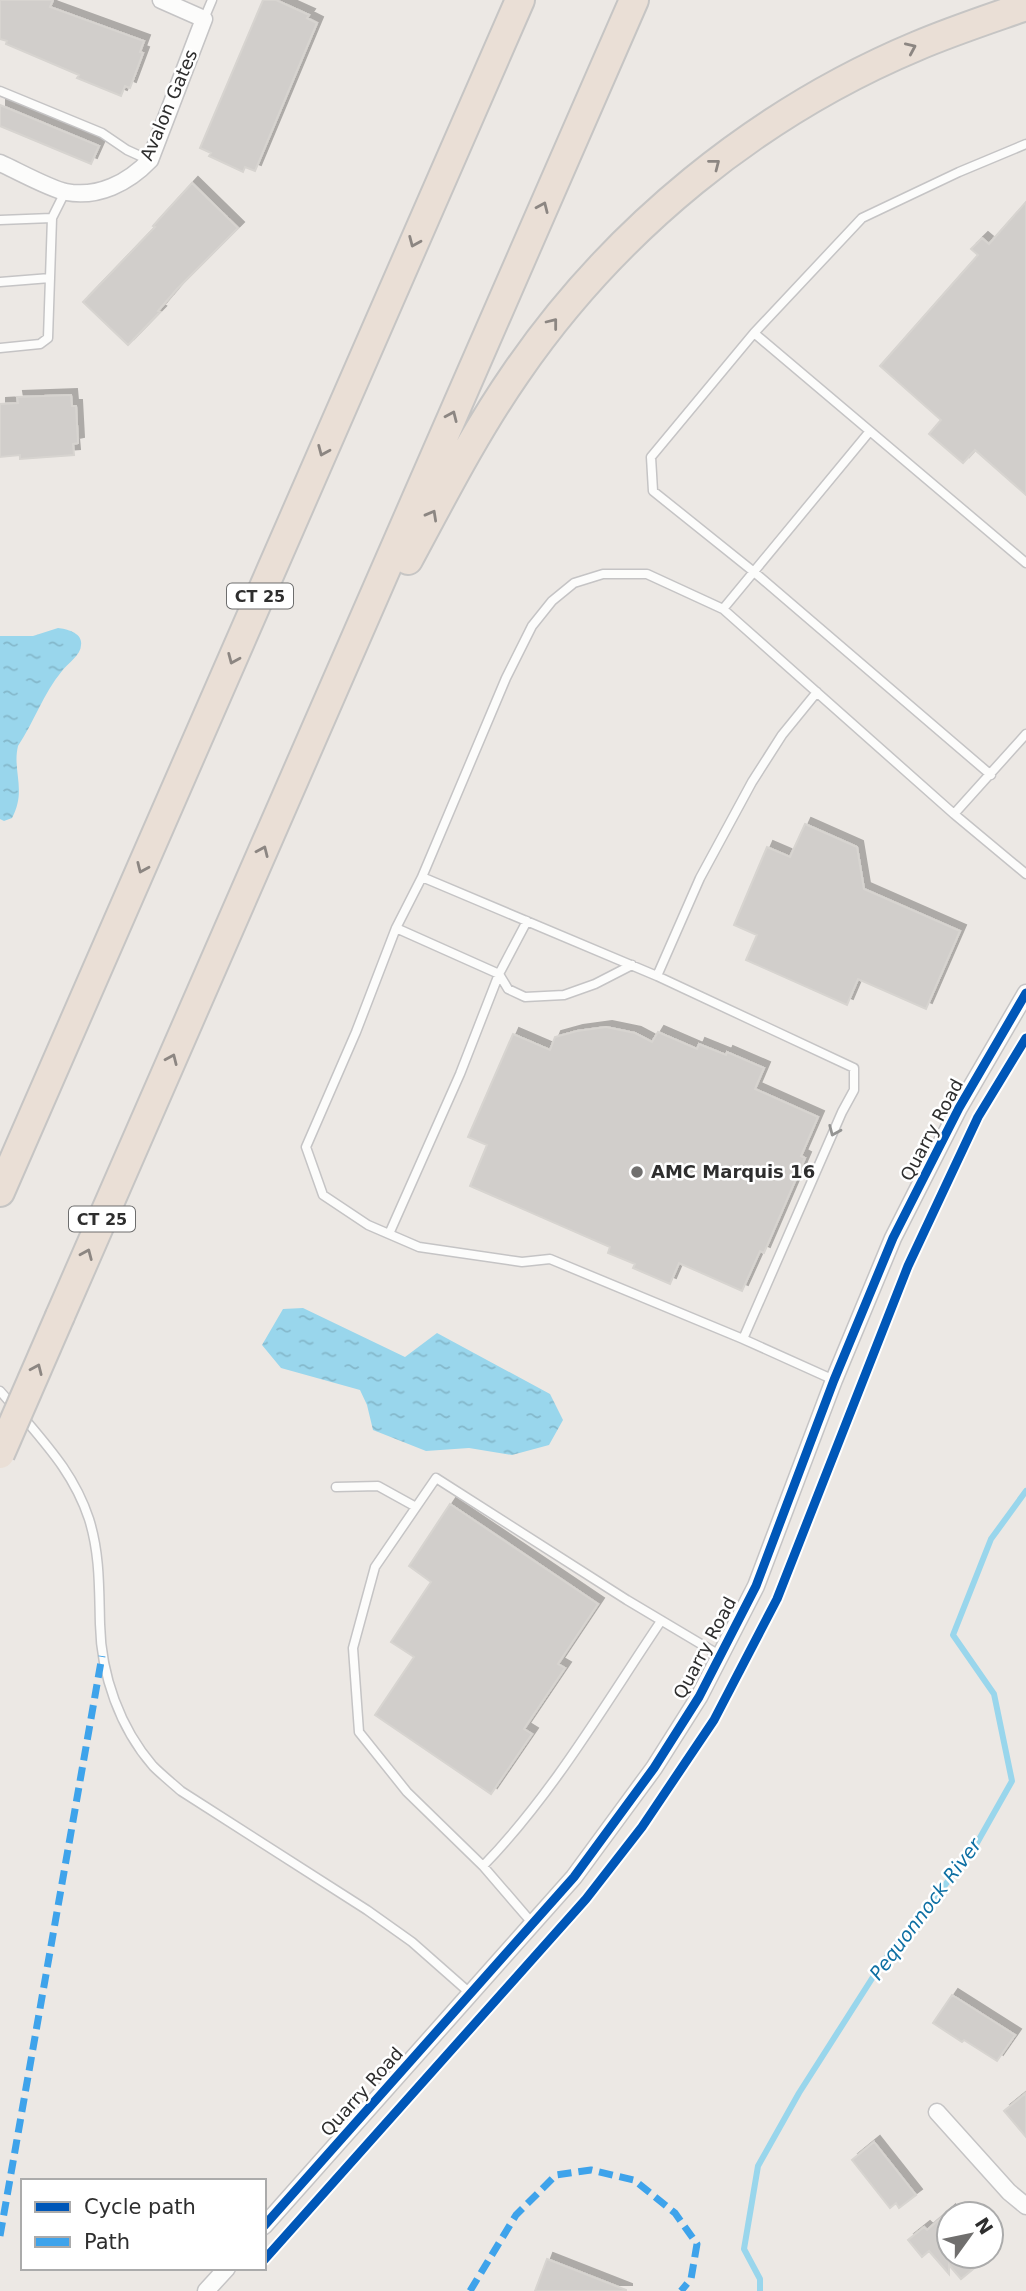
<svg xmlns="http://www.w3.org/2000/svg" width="1026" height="2291" font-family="'DejaVu Sans',sans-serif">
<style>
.water{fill:url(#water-ripples)}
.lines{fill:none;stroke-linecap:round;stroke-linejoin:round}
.stream{stroke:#99d6ec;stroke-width:6}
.building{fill:#d1cecb;stroke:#d7d4d0;stroke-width:2;filter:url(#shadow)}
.lane-casing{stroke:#c5c4c5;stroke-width:11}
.street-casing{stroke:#c5c4c5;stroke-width:19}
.highway-casing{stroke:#c6c5c4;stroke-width:32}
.lane{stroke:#fcfcfb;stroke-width:8}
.street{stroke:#fcfcfb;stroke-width:16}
.highway{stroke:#eadfd6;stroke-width:28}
.highway-bridge-casing{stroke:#c6c5c4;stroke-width:32;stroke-linecap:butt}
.highway-bridge{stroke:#eadfd6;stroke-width:28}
.quiet{stroke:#3ea3eb;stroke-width:7;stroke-dasharray:14 7;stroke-linecap:butt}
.cycleway-casing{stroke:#fff;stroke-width:13}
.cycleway{stroke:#0057b8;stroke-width:9}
.oneway{stroke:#8c8682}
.oneway2{stroke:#959594}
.poi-dot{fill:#706f6e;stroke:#fff;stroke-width:2.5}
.labels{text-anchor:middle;stroke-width:5;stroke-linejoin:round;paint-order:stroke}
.shield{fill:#fff;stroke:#6d6d6d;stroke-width:2}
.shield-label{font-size:16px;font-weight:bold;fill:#2e2e2e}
.street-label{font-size:18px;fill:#2e2e2e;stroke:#fff}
.poi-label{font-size:18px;font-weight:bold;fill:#2e2e2e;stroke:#fff;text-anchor:start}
.water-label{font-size:19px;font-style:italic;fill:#0d6fa3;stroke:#fff}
</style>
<defs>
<pattern id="water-ripples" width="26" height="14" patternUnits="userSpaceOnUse" patternTransform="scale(1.75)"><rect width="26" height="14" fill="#99d6ec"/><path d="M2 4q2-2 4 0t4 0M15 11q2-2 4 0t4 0" fill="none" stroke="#84b8cb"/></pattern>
<filter id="shadow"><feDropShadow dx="6" dy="-6" stdDeviation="0" flood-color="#0004"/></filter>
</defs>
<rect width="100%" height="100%" fill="#ece8e4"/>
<!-- water -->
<path class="water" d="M58,628c9,1 25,5 23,17 0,10 -13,18 -19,26 -19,23 -28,51 -44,75 -6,25 9,44 -6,72l-8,3 -4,-2v-183h33z
M303,1308l102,49 32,-24 113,61 13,26 -14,25 -37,10 -43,-7 -43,3 -53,-21 -6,-25 -7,-15 -79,-22 -19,-23 21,-36z"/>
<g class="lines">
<!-- stream -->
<path class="stream" d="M760,2291v-12l-16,-30 14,-83 41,-73 81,-127 93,-116 39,-69 -18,-87 -41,-59 38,-96 35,-48"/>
</g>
<!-- building -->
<path class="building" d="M0,0h53l-3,7 94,34 -4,11 3,1 -13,35 -5,-2 -4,10 -44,-18 2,-3 -73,-31 1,-3 -7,-2z
M263,0h13l33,15 -2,3 10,5 -62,148 -10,-4 -2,5 -34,-16 2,-3 -11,-5z
M0,105l99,41 -8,18 -91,-38z
M192,183l46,45 -61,61 -19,22 2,1 -32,33 -45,-43 72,-75 -2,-1 8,-9z
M1026,202v293l-51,-45 -12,13 -34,-29 12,-14 -61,-54 98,-111 -7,-6 11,-11 7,6z
M71,395l1,11h4l2,37 -5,1 1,11 -54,4v-4l-20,2v-53l18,-1 -1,-6z
M805,824l52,23 7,42 96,42 -34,78 -68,-30 -11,26 -101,-45 11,-25 -23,-10 33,-78 23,10z
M606,1027l29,6 17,9 6,-10 39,17 2,-5 27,11 1,-3 37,16 -9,21 63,28 -17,39 4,2 -41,95 -4,-2 -18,40 -63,-28 -9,21 -37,-16 2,-4 -27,-11 2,-6 -140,-61 17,-41 -19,-8 45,-103 37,16 5,-13 22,-6z
M450,1504l148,100 -40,60 7,4 -41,61 8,5 -41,60 -116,-79 39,-58 -23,-15 40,-60 -22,-16z
M952,1995l63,40 -18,26 -33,-21 -2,2 -29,-19z
M1026,2093v44l-22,-26z
M874,2142l42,53 -17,13 -3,-5 -6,5 -38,-48z
M949,2211v45h40l-28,23 -12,-14v9l-20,-23 -7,6 -14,-17 16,-13 3,3z
M547,2259l79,31v1h-91z"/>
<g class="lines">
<defs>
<path id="lane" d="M204,19l8,-19
M0,91l102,42 25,17 22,10
M1026,144l-67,28 -97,46 -108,115 272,230
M0,220l52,-2
M0,282l50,-4
M754,333l-103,124 2,34 101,81 237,203
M0,348l40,-4 8,-6 4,-120 13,-26
M723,609l147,-178
M954,814l72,-80
M422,877l235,99 197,92v22l-12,22 -99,227
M396,928l103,46 9,15 17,8 39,-2 31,-11 37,-19
M657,976l43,-98 52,-96 30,-47 35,-43
M389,1234l71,-160 39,-100 28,-53
M834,1380l-91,-41 -193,-80 -28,3 -103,-15 -51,-22 -45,-30 -17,-48 50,-115 40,-104 26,-51 84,-199 26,-52 20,-25 22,-18 29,-9h44l76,35 231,205 72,60
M0,1391l14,16
M23,1417c28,33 52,60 66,102 11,35 10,69 11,105 1,51 20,104 53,142 9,9 19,17 28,25l186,119 45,32 59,52
M336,1487l42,-1 38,21
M483,1866c70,-72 122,-162 178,-245
M533,1924l-50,-58 -76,-74 -48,-60 -6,-84 22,-81 61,-89 191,122 94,56"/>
<path id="street" d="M0,163c16,7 50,26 66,29 32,6 62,-9 84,-32l54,-141 -43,-19
M937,2112l72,80 17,14
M264,2226l310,-349 80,-109 45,-71 57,-111 78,-206 59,-142 66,-130 67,-115
M206,2291l21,-23"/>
<path id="highway" d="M408,560c34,-63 67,-128 108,-187 98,-143 241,-260 401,-327 35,-15 72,-27 109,-40
M0,1192l520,-1192
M60,1316l574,-1316"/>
</defs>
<!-- lane casing -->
<use href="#lane" class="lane-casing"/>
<!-- street casing -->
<use href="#street" class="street-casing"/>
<!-- highway casing -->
<use href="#highway" class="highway-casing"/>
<!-- lane -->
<use href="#lane" class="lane"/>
<!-- street -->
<use href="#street" class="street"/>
<!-- highway -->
<use href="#highway" class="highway"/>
<defs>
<path id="highway-bridge" d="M0,1454l60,-138"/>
</defs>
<!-- highway-bridge casing -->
<use href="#highway-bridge" class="highway-bridge-casing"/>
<!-- highway-bridge -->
<use href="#highway-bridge" class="highway-bridge"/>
<!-- quiet -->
<path class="quiet" d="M0,2236l102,-580
M470,2291l46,-76 40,-40 35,-5 43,10 41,33 22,31 -6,35 -10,12"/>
<defs>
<path id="cycleway" d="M264,2226l310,-349 80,-109 45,-71 57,-111 78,-206 59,-142 66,-130 67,-115
M264,2260l322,-361 56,-72 72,-107 63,-121 131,-333 70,-149 48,-79"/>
</defs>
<!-- cycleway casing -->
<use href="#cycleway" class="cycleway-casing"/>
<!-- cycleway -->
<use href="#cycleway" class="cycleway"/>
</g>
<!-- one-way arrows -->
<defs><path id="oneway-chevron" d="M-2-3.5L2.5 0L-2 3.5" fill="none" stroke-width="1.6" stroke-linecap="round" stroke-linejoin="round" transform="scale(1.75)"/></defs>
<g class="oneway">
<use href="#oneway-chevron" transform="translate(911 48) rotate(-24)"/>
<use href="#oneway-chevron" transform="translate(715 164) rotate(-38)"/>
<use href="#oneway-chevron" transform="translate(543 207) rotate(-66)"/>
<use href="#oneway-chevron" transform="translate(414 242) rotate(113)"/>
<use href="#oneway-chevron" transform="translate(553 323) rotate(-52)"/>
<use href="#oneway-chevron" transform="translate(452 416) rotate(-66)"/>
<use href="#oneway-chevron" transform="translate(323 451) rotate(113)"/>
<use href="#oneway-chevron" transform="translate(432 515) rotate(-61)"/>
<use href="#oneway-chevron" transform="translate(233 659) rotate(113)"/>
<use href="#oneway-chevron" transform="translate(263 851) rotate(-66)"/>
<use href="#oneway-chevron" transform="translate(142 868) rotate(114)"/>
<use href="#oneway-chevron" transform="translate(172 1059) rotate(-66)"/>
<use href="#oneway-chevron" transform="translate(87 1254) rotate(-67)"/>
<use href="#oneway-chevron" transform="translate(37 1369) rotate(-66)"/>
</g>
<use class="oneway2" href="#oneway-chevron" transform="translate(834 1131) rotate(113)"/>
<!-- markers -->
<circle class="poi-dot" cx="637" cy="1172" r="7"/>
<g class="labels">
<!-- shield labels -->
<g class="shield">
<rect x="227" y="583.5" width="66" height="25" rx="5"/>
<rect x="69" y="1206.5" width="66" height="25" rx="5"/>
</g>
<g class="shield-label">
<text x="260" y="602">CT 25</text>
<text x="102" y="1225">CT 25</text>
</g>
<!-- street labels -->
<g class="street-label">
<text transform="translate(169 105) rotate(-67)" y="6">Avalon Gates</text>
<text transform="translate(932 1130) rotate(-62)" y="6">Quarry Road</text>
<text transform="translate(705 1648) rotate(-62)" y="6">Quarry Road</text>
<text transform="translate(362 2092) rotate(-48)" y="6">Quarry Road</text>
</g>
<!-- poi labels -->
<g class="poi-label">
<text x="651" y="1178">AMC Marquis 16</text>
</g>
<!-- water labels -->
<g class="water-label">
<text transform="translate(925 1909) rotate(-53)" y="7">Pequonnock River</text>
</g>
</g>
<!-- legend -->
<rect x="21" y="2179" width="245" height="91" fill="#ffffff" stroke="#ababab" stroke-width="2"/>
<rect x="35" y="2202" width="35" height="10" fill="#0057b8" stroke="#ababab" stroke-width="2"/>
<text x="84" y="2214" font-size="21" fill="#2e2e2e">Cycle path</text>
<rect x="35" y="2237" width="35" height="10" fill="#3ea3eb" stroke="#ababab" stroke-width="2"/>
<text x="84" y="2249" font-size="21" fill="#2e2e2e">Path</text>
<!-- north arrow -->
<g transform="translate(970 2235) rotate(57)"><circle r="33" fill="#ffffff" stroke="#ababab" stroke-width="2"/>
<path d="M0-5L12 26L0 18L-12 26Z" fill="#706f6e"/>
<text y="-10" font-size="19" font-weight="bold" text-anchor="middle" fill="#2e2e2e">N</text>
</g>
</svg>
